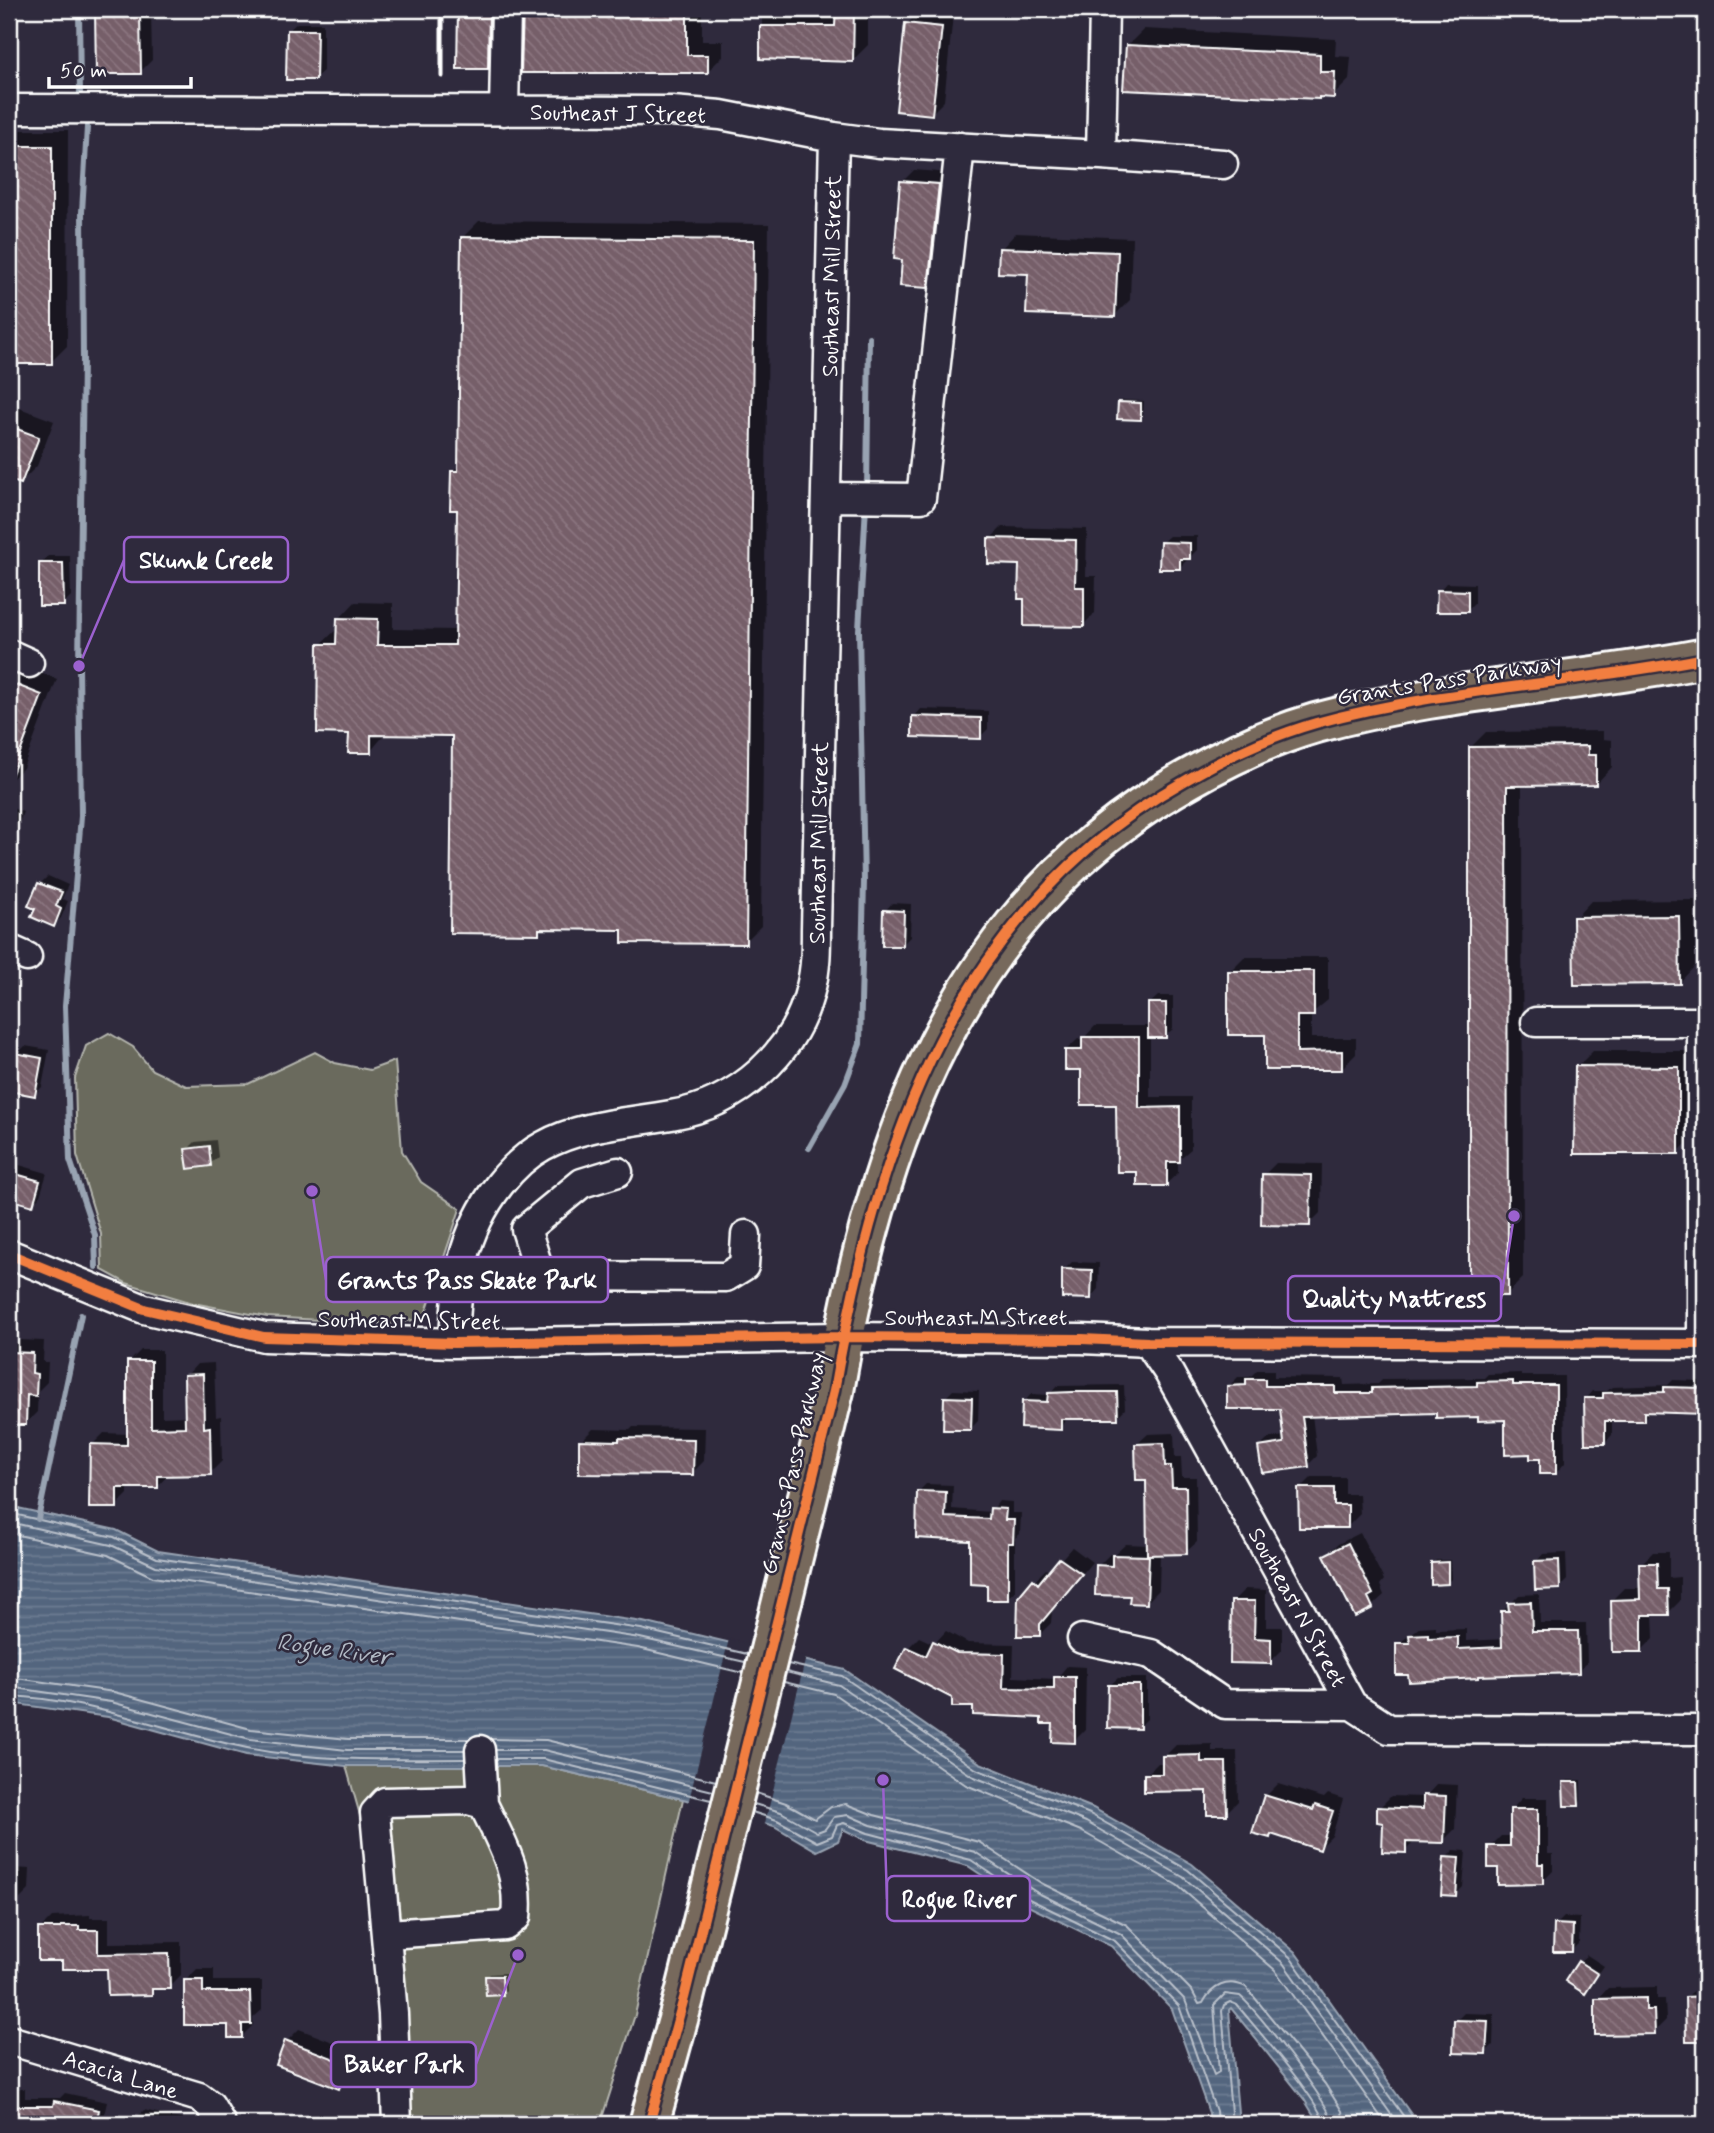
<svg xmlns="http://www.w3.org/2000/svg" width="1714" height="2133" font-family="Mynerve,sans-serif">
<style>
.green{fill:#6a6b5d;stroke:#b4b5ae;stroke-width:2}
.water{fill:url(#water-rules);stroke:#98a3b2;stroke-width:2}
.pier{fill:#2f2a3d}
.shadow{fill:#0007}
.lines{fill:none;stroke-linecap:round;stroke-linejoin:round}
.shore{stroke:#bac1cb;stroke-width:2}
.stream{stroke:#98a3b2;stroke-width:6}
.building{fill:url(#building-back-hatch);stroke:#fff;stroke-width:2}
.minor-casing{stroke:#fff;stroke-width:33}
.highway-casing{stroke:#fff;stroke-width:44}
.minor{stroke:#2f2a3d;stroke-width:28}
.highway{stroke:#77695c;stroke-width:38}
.rail{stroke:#fff;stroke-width:5}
.cycleway-casing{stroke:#2f2a3d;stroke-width:15}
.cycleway{stroke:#f27e40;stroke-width:10}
.labels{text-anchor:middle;stroke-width:5;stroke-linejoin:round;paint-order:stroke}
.street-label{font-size:23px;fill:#fff;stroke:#2f2a3d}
.water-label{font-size:24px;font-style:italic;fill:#b2bac5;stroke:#2f2a3d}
.leader{fill:none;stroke:#9c61cf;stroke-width:2.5}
.callout-dot{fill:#9c61cf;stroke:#2f2a3d;stroke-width:2.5}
.callout{fill:#2f2a3d;stroke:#9c61cf;stroke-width:2.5}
.callout-label{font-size:24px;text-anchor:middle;font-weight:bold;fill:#fff}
</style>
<defs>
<pattern id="water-rules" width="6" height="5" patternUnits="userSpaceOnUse" patternTransform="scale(1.75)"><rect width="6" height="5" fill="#53657e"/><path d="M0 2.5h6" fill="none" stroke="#6d7c91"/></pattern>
<pattern id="building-back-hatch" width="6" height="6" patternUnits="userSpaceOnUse" patternTransform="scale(1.75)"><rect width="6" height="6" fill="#765e69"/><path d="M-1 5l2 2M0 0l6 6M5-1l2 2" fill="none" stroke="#8b7680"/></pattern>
</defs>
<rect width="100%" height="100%" fill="#2f2a3d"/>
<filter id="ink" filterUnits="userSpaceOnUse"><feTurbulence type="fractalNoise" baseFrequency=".0143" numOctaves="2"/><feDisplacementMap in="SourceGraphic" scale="14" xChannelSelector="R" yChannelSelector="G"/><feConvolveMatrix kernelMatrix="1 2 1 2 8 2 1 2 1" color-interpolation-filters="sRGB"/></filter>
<g filter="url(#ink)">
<!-- green -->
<path class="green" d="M109,1033l24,14 19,23 34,16 62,-2 67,-32 20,11 35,7 25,-9 7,90 19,31 39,27 -36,109 -34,6 -123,-7 -74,-14 -67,-20 -24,-13 -1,-36 -24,-79 -2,-77 11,-32z
M346,1766h196l141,33 -48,216 -35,109h-207l-10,-228z"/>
<!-- water -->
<path class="water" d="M9,1506l107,24 42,21 485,71 202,48 135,93 113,45 99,56 103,88 123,172h-99l-15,-25 -73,-91 -2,2 10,114h-29l-1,-11 -37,-104 -61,-63 -83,-40 -60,-40 -103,-26 -22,-11 -5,12 -21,10 -43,-25 -91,-27 -141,-33h-196l-100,-11 -138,-38 -99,-14z"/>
<!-- pier -->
<path class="pier" d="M729,1639l77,18 -42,170 -76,-23z"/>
<!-- shadow -->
<path class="shadow" d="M97,9h54l1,51 -12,12 -42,1z
M460,9h44l-1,43 -16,15h-28z
M524,9h178v32h21v15l-16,16 -184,-1z
M762,9h106v36l-16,16 -90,-4z
M919,12l34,3 -9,86 -12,12 -25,-89z
M297,23h26v48l-8,7 -26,-48z
M1144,29l192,10 -1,17 16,1 -2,23 -16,16 -206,-50z
M18,130h50l-1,216 -16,16h-42v-223z
M914,170l36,3 -11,102 -12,12 -23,-29 -2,-76z
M479,221l290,3 -8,702 -16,16 -121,-13 -80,-2 -6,5 -85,-198 -67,-1 -16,19 -20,-20 -30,-87 18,-17 1,-9 16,-17 38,1v26l64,1 2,-122 -7,-36 8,-7 3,-228z
M1016,233l116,5 -2,62 -16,16 -84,-43 -29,-24z
M1123,400l21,1 -1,14 -3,3 -21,-15z
M9,404l45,17 -17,45 -16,16 -12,-4z
M1002,527l85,2 -1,47h10l-1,37 -12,12 -57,-28 -6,-34 -30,-24z
M1169,536h28v14l-18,18 -18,-25z
M48,556h22l1,40 -8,8 -22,-40z
M1446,583l29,1v19l-8,8 -28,-20z
M11,660l46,19 -34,89 -14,14v-120z
M921,709l67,2v18l-8,8 -66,-20z
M1603,731v8l9,1v27l-16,17h-74l1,494 -16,16 -37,-546 16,-16z
M9,807l14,5 -14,37z
M48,876l20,9 -6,14 6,2 -7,17 -8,7 -16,-17 -7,-3 10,-21z
M1695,900v66l-16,17 -104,-65 16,-17z
M892,903l19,1 -1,33 -8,8 -17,-34z
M1244,957h84v43l-17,14v24h45v16l-14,14 -75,1v-36l-38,-61z
M1158,996h15v33l-8,7h-15v61h41v52l-13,11v13l-12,11 -27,-13 -21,-67 -52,-54 12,-11h5l12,-13h55v-23z
M25,1046l24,4 -7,37 -7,7 -18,-40z
M1593,1051h102l-1,85 -16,16 -101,-85z
M216,1140l2,17 -8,7 -23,-14 8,-8z
M9,1162l38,11 -7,23 -8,8 -23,-7z
M1276,1163l46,1 -1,48 -12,12 -45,-49z
M1072,1262l27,1 -1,26 -7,8 -27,-27z
M19,1340l25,1 -1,21h5l-1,20 -9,9 -1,21 -12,12 -16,-1v-72z
M141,1350h21v67l24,-1v-40l11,-12 17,-1 2,54 5,-1 1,45 -12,12 -41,1 -12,13h-29v7l-12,12 -24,-61 12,-12 25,1v-72z
M1257,1370h17v7l69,1 1,7 34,-1 5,-5 101,-1 4,-4 33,-1v3h43l1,87 -9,10 -14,-16 -10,-5 -26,-33 -68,-7 -126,3 5,41 -9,9 -48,-18 9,-9 16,-2 -4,-29 -52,-21 9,-9h12z
M1705,1378v36l-53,-3 -9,8h-31v16l-7,7 -19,-43 7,-8h14l5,-4 56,-2 5,-5 30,1z
M1124,1385l1,24 -8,8h-49l-8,11 -36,-26 7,-8 18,1 8,-9z
M953,1390l26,1 -1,30 -7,7 -26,-30z
M633,1427l72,1 -1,33 -12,12 -111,-32 12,-12 37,1z
M1174,1433l1,24h6l1,20h14l1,65 -11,10 -26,1 -1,37 -12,12 -16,-7 -33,-29 12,-12h5l11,-10 23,1 -1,-67 -11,-34 11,-10z
M1312,1477h33v17h14l1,20 -12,12 -48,-37z
M926,1484l27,1 -1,24 39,3 8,-11 13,1v11h9l-1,21 -5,4v53l-8,7 -18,-15 -17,-44 -54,-3v-44z
M1360,1533l24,47 -4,5 4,10 -12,11 -16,9 -30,-59 12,-12z
M1072,1547l20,15 -40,49 -1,12 -12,12 -5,-54 12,-12 4,3z
M1653,1552h16v26l11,-1v24l-12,12h-15l1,25 -12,12 -30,-50 12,-12h17v-24z
M1566,1553l1,27 -7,7 -24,-25 7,-8z
M1436,1560h14l1,19 -3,3 -16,-18z
M1701,1577l4,1v19l-7,-1v-15z
M1245,1589l21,1v37h16v23l-12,12h-38l1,-61z
M1539,1594l1,29h46l1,40 -9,9 -180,-28 22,-17 16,-1v4l30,-1v12l38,-2 -1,-28 16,-16z
M946,1631l22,12 46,1 -1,33 43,2 11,-13 19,1 -1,63 -11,11 -20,-19 -11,-6 -69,-11 -77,-37 11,-20 11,-11 15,7z
M1118,1678h29v41l-8,8 -29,-42z
M1212,1744v7h25l1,50 -12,12 -18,-23 -62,-15 12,-12h6v-6l12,-12z
M1568,1780h13v21l-3,3 -13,-21z
M1278,1784l46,14 4,-4 15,5 -11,37 -12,12 -47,-15 -4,3 -3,-40z
M1437,1784l20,1 -2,44 -12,12 -27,-1 -11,11 -26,-43 12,-12 34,1z
M1522,1798h26v56h5v17l-11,11 -52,-35 11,-11h10l1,-27z
M1454,1850l12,1 -3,36 -8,8 -9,-37z
M9,1863h5v5l16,1 -1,21 -12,12 -8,-1z
M90,1915v3h19v25l72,-1v33l-12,12h-12l-6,6 -42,-26 -45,-8 -24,-30 12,-12z
M1564,1917l16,1 -1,25 -8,8 -15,-26z
M1587,1955l17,11 -19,26 -6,-30z
M197,1969h17v12h48v29l-9,8v7l-12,12 -56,-56z
M505,1973l1,17 -3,4 -16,-17 3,-3z
M1705,1985v55l-18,1 -1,-43 12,-12z
M1657,1987v12h8l1,21 -12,12 -57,-32 11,-12z
M1464,2013l30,1 -1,31 -8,8 -29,-32z
M299,2029l60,23 -8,23 -12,12 -52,-46z
M9,2089h16v9h35l5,-5 42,9 -5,22h-93z
M144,2110l57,14h-67l1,-5z"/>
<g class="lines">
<!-- shore -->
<path class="shore" d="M9,1513l105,24 43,21 484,71 106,25
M9,1522l102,23 45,21 484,72 105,24
M9,1533l99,22 45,22 485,71 105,25
M788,1664l54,12 134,93 114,45 98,56 102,87 119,167
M786,1672l53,13 133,91 114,46 97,55 100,86 115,161
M9,1677l105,15 137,37 97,10h121
M784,1682l50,12 132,91 115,46 96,54 98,85 111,154
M9,1687l102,15 139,37 97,11h117
M9,1696c82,3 158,36 238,52 71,14 146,11 218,11
M491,1739l55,1 170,41
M496,1750h48l169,41
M496,1759h47l168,41
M756,1793l30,10 29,16 16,-12 15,-3 28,11 105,27 62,41 86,42 65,66 7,13 4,-1c9,-17 24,-25 43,-16l79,97 17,27 2,13
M754,1804l27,8 36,20 8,-3 9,-12 14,-2 23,10 104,27 61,40 85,42 64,66 29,75 5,-3 -5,-67 11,-11 15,2c17,14 92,110 93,128
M752,1812l25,8 40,22 15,-6 5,-11 7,-2 24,10 103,27 60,40 84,41 64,65 37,105 1,13
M1232,2124l-10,-113 2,-6 6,-3 7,3c17,21 85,98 87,119"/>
<!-- stream -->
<path class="stream" d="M79,9l1,86
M87,127l-5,85 1,147 -4,307 2,150 -16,190 5,154 25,75 1,32
M867,490l2,-153
M809,1148l36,-64 15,-40 4,-162 -5,-252 7,-125
M38,1519l43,-204"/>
</g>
<!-- building -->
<path class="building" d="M95,9h45l1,65h-45z
M458,9h31l-1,60h-31z
M523,9h164v46h21v18h-187z
M836,9h18l-1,53 -93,-3v-33h75z
M905,23l37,4 -10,88 -36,-4z
M287,30h30l-1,50h-30z
M1126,45l194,9v18h15l-1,26 -15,-1v2l-196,-9z
M9,146h43v218h-43z
M900,181l39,3 -11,104 -28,-2 2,-26 -8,-1z
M461,237l293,3 -8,704 -124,-1v-13l-83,-1v5l-89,-1 2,-197 -81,-1v18h-23l1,-19 -32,-1 1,-89h18l1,-26 41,1 -1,26h78l2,-135h-7l1,-39h7z
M999,248l119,4 -3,65 -89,-3 2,-40 -30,-1z
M1118,402l23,1v17l-24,-1z
M9,426l30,11 -18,47 -12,-4z
M988,538l88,2 -1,47h9v40l-60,-1v-27h-6l1,-34 -31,-1z
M1160,542l30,1v16h-10v10h-21z
M39,563h24l1,43h-25z
M1437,590l31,1v21h-32z
M9,682l33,13 -32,84 -1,-1z
M912,716l69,2v21l-69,-2z
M1588,746v9h8v30l-89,1 1,510h-39v-549z
M38,883l24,9 -6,14 5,3 -7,18 -23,-10 4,-8 -7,-3z
M883,910l21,1 -1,35h-21z
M1679,916l1,68 -106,1 -1,-68z
M1228,971h86v45h-17v36l45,-1v19h-77v-35h-37z
M1148,1003h18v35h-18z
M1082,1037h57v71l41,-1v55h-13v24h-30v-14h-20l-1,-67h-35v-35h-16v-20h17z
M15,1053l27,5 -7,38 -26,-5z
M1575,1066l104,1v87h-105z
M209,1146l2,20 -23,3 -3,-20z
M9,1172l31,9 -7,25 -24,-7z
M1262,1174l49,1 -1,51 -49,-1z
M1062,1269l30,1 -1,29 -29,-1z
M9,1352l24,1 -1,20 5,1 -1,22 -9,-1 -1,30h-17z
M127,1361h24v67l34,-1 -1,-52 19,-1 1,54 6,-1 1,48 -53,1v12h-41v20h-28l1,-64 37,1z
M1246,1379h19v7h70v7h37v-5l105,-2v-4l36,-1v4h43v89h-16v-15h-10v-5l-25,1v-35l-27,1v-4l-42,1v-5l-134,4 7,50 -47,6 -4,-26 26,-4 -4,-34h-53v-23l19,-1z
M1664,1387l41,1v26l-61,-2v9h-39v23h-20l-1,-46h19v-5l61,-1z
M1073,1392h44l1,27h-57v11l-40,-2 1,-27 25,1 1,-9z
M944,1397l28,1 -1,32h-28z
M619,1438l75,1 -1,36 -114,-1v-34l40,1z
M1164,1443l1,23h6l1,21h14l1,67 -40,1 -1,-75h-10l-1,-36z
M1298,1488h36v17h14v23h-49z
M917,1491l29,1 -1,25 44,2 1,-11 16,1 -1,11h9l-1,23h-5v57h-21v-15l-17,-1v-43l-54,-3z
M1348,1543l25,51 -5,3 5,11 -18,9 -31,-62z
M1112,1555l37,1 -2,48 -18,-1 1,-7 -35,-1 1,-30 16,1z
M1059,1558l23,16 -42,50v12h-23l1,-39 15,-18 5,5z
M1559,1560l1,29 -25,1 -1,-29z
M1448,1562v22l-17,1v-22z
M1639,1563h18l1,26h10l1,26h-27v37h-30l-1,-52 29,-1z
M1231,1601h24l-1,37 17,1v25l-41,-1z
M1531,1602l1,29h46l1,42 -101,3v2l-69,4 -1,-7h-12v-32h14l-1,-8 19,-1v4l30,-1v12l44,-2 -1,-36h8l-1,-8z
M933,1641l24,12 47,1 -1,34 51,1v-12h21v66l-23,-1 1,-18h-12v-6l-68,-3v-8h-21v-9l-57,-29 11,-22 20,9z
M1108,1685h32v44l-33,-1z
M1201,1755v7h25l1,53h-20v-24l-63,1v-18h18v-18z
M1563,1782h15l1,24h-15z
M1264,1795l49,15 2,-5 18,6 -13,39 -49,-16 -1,4 -18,-5z
M1423,1795l23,1 -2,47 -38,-1v11l-24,-1 1,-29 -6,-1v-15l46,2z
M1510,1809h28v55h5v20l-45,1v-17h-10v-22h22z
M1444,1857l15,1 -3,38 -15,-1z
M1554,1924l19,1 -1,27h-19z
M61,1926h18v4h19v24l71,-1 1,36h-18v6l-44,1 -1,-27h-45v-8h-24v-33h23z
M1578,1961l20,13 -13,20 -20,-13z
M485,1976h17l1,19 -17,1z
M184,1980h19v12h47l1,32h-9v14h-14v-13h-44z
M1705,1996v46h-19l-1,-45z
M1646,1998v12h8l1,24 -60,1v-36z
M1454,2020l34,1 -2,33 -33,-1z
M285,2040l63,24 -9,25 -63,-24z
M54,2101l45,9 -3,14h-87v-18h44z"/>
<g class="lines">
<defs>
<path id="minor" d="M9,109l663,2 49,4 113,22 45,6 222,12 122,9
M504,111l2,-102
M1101,155l3,-146
M826,497l95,1 39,-351
M9,654l20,9
M9,949l18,8
M1536,1022h166v322
M618,1172l-36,11 -56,46 15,47 185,1 18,-11 2,-31
M9,1254l135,55 120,28 190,6 389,-6 239,2 66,3 557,2
M1148,1342l21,31 183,332 37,24 316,1
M454,1343c2,-60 7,-109 46,-159 12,-15 26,-29 43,-38 40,-22 85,-23 128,-31 67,-11 125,-62 140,-128 5,-19 5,-39 5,-58l18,-792
M1082,1639l69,15 74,50 127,1
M480,1750l3,54
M388,1934l117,-8 11,-9c5,-44 -15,-75 -33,-113l-15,-4 -83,2 -10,11 18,201 4,110
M9,2040l190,57 11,8 11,19"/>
<path id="highway" d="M649,2124l35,-126 150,-607c42,-246 122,-483 354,-612 40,-23 83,-43 128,-56 127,-35 260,-39 389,-65"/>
</defs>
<!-- minor casing -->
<use href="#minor" class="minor-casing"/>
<!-- highway casing -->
<use href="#highway" class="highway-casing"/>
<!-- minor -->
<use href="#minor" class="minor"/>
<!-- highway -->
<use href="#highway" class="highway"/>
<!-- rail -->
<path class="rail" d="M442,76v-67"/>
<defs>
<path id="cycleway" d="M9,1254l135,55 120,28 190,6 389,-6 239,2 66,3 557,2
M649,2124l35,-126 150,-607c42,-246 122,-483 354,-612 40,-23 83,-43 128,-56 127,-35 260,-39 389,-65"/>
</defs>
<!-- cycleway casing -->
<use href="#cycleway" class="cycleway-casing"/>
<!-- cycleway -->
<use href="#cycleway" class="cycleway"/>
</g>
</g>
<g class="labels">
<!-- street labels -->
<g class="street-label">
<text transform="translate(618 113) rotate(1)" y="8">Southeast J Street</text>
<text transform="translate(831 276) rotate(-89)" y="8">Southeast Mill Street</text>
<text transform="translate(1449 679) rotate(-9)" y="8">Grants Pass Parkway</text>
<text transform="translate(818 843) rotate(-89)" y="8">Southeast Mill Street</text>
<text x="976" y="1325">Southeast M Street</text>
<text transform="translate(409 1320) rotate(1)" y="8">Southeast M Street</text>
<text transform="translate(793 1463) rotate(-77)" y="8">Grants Pass Parkway</text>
<text transform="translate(1298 1607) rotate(61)" y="8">Southeast N Street</text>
<text transform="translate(121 2074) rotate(17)" y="8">Acacia Lane</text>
</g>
<!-- water labels -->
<g class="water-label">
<text transform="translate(334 1649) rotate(8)" y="8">Rogue River</text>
</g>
</g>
<!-- callouts -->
<path class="leader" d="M79 666L124 560M312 1191L326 1280M1514 1216L1501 1299M883 1780L887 1899M518 1955L476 2064"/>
<g class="callout-dot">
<circle cx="79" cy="666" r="7"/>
<circle cx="312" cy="1191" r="7"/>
<circle cx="1514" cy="1216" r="7"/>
<circle cx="883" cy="1780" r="7"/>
<circle cx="518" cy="1955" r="7"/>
</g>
<g class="callout">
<rect x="124" y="537" width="164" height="45" rx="7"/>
<rect x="326" y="1257" width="282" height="45" rx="7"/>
<rect x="1288" y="1276" width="213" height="45" rx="7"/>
<rect x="887" y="1876" width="143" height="45" rx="7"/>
<rect x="331" y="2042" width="145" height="45" rx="7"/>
</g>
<g class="callout-label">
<text x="206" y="568">Skunk Creek</text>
<text x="467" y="1288">Grants Pass Skate Park</text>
<text x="1394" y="1307">Quality Mattress</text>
<text x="959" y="1907">Rogue River</text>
<text x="404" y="2072">Baker Park</text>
</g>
<!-- margin -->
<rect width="1714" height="2133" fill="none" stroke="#2f2a3d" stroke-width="35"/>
<rect x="18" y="18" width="1679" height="2098" fill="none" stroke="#fff" stroke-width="2.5" filter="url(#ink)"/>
<!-- scale -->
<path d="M49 77v10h142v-10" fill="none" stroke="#ffffff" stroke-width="3.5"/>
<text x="60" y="77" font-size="21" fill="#ffffff" stroke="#2f2a3d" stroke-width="5" paint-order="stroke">50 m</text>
</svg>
